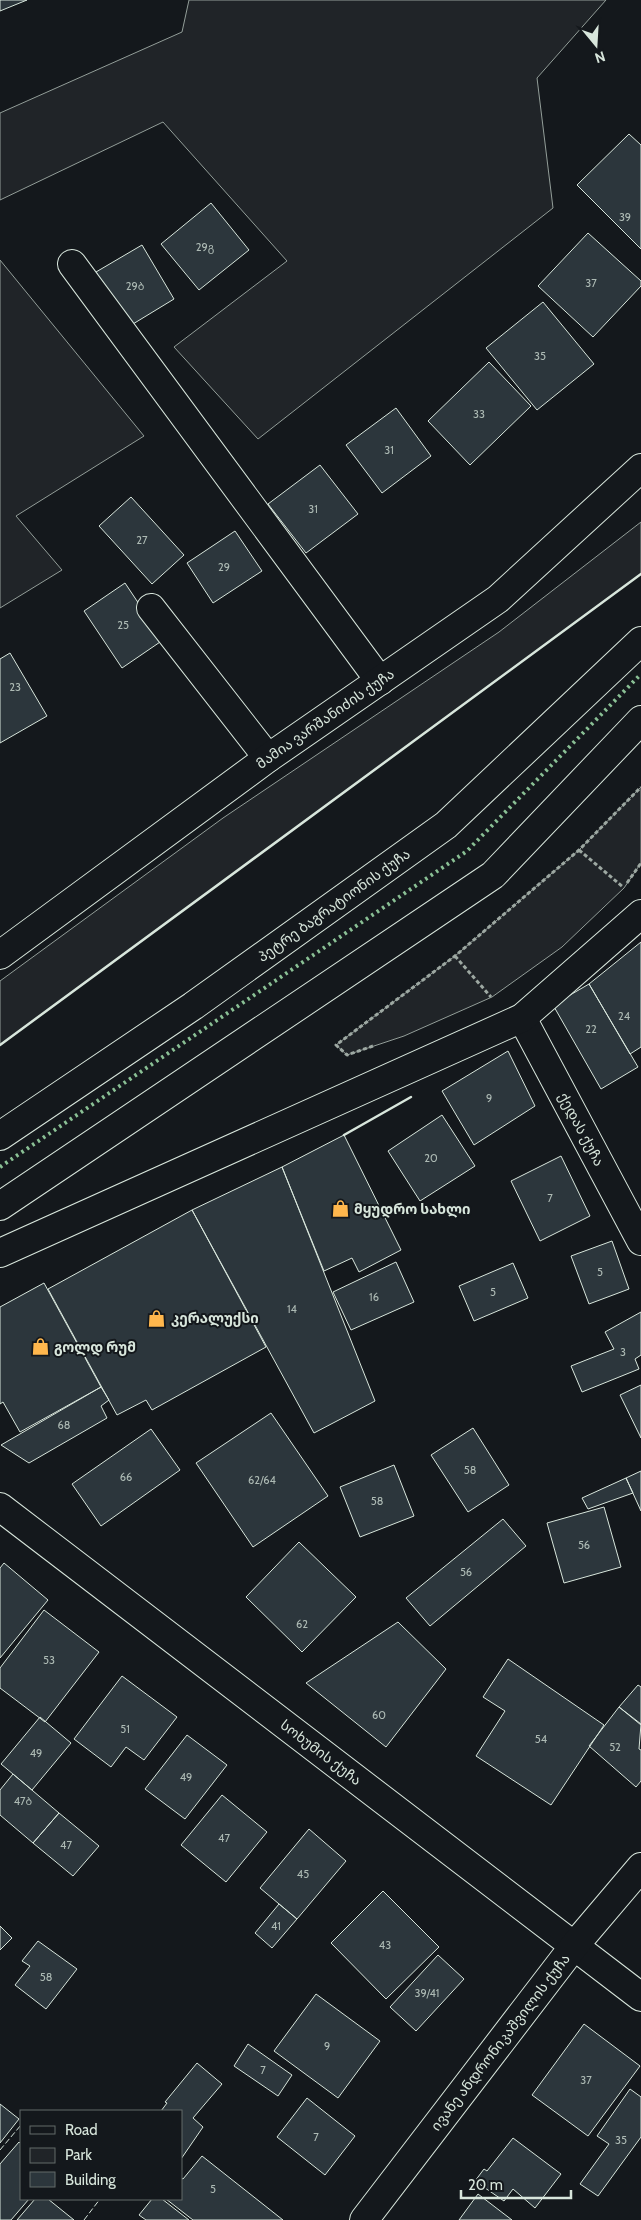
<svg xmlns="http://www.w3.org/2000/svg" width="641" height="2220" font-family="Cabin,'Noto Sans Georgian',sans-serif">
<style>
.green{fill:#202428;stroke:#939e99}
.building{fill:#2c363c;stroke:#d8e6dc}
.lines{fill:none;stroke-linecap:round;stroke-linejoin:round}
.minor-casing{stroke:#d8e6dc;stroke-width:30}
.major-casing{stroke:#d8e6dc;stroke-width:30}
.path{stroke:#9da8a2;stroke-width:3;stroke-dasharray:4 2.5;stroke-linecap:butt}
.minor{stroke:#14181c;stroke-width:28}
.major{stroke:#14181c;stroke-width:28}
.hedge{stroke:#8ac095;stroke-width:4;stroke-dasharray:2.5 4;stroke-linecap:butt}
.fence{stroke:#d8e6dc;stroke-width:1;stroke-dasharray:6 2.5;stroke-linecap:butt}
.wall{stroke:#d8e6dc;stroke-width:2.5}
.labels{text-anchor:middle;stroke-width:4;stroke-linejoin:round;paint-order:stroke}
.number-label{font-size:11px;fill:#adbab4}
.street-label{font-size:14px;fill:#d8e6dc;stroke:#14181c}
.poi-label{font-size:14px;font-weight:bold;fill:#d8e6dc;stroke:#14181c;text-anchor:start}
</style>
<rect width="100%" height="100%" fill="#14181c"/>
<!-- green -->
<path class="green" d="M189,0h417l-69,78 16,130 -295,231 -84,-92 113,-86 -124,-139 -163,78v-87l182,-81z
M0,260l144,176 -128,80 46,54 -62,38z
M641,522v52l-641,471v-64l223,-163 276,-186z
M641,787v76l-17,25 -62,59 -70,50 -88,39 -57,19 -11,-10 119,-89 124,-106z"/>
<!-- building -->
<path class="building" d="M0,0h27l-27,11z
M629,134l12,11v104l-64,-64z
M211,203l38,47 -50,40 -38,-46z
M588,233l53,48v5l-48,51 -55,-51z
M142,245l32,54 -46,28 -32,-55z
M543,302l51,62 -57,46 -51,-62z
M489,362l42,44 -61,59 -42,-44z
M396,408l35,48 -49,37 -36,-48z
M320,465l38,49 -52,39 -38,-49z
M131,497l53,58 -32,29 -53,-58z
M235,531l27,40 -49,32 -26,-40z
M125,583l38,57 -41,28 -38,-57z
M10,653l37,63 -47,27v-84z
M641,942v105l-11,7 -41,-70z
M589,984l49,83 -37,22 -48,-84z
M508,1051l27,55 -61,39 -32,-54z
M442,1115l33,51 -55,35 -32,-50z
M344,1135l57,115 -42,22 -7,-14 -28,13 -42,-104z
M561,1156l29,60 -50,25 -29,-60z
M282,1167l93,234 -61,32 -122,-223z
M192,1210l74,137 -114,63 -6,-10 -29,15 -69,-126z
M612,1241l17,48 -40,15 -18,-48z
M396,1262l18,40 -63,28 -18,-38z
M513,1263l15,35 -54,23 -15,-35z
M44,1283l57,104 -81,45 -17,-30 -3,2v-97z
M641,1312v43l-6,4 4,10 -57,23 -11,-26 43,-17 -9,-17z
M641,1385v53l-21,-43z
M101,1387l8,13 -8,6 6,12 -78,45 -28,-18z
M271,1413l57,83 -75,51 -57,-84z
M473,1428l36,57 -41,27 -37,-57z
M151,1429l29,41 -79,56 -29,-42z
M394,1465l20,51 -54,21 -20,-50z
M641,1471v40l-15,-33z
M626,1478l7,15 -45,16 -6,-11z
M604,1507l17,60 -57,16 -17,-60z
M503,1519l23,27 -96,80 -24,-28z
M299,1542l57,55 -54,55 -56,-55z
M4,1563l44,37 -48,58v-90z
M44,1610l55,42 -54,70 -45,-34v-20z
M398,1622l48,47 -60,78 -80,-64z
M508,1659l96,66 -53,80 -75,-49 29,-45 -22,-14z
M122,1676l55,41 -33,43 -18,-13 -15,20 -37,-28z
M638,1685l3,2v38l-22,-18z
M619,1707l22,17 -2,25 2,1v31l-5,6 -47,-41z
M40,1717l31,26 -39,47 -31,-26z
M187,1735l40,30 -42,54 -40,-30z
M13,1774l46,39 -26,30 -33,-28v-25z
M222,1795l45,37 -41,50 -45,-37z
M59,1813l40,33 -26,30 -40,-33z
M309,1829l37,32 -49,58 -37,-31z
M383,1891l56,56 -53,52 -55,-56z
M279,1904l18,15 -25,29 -17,-15z
M0,1926l12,12 -12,12z
M38,1941l39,28 -31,40 -31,-24 15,-19 -8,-5z
M438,1955l26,24 -48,52 -26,-24z
M316,1994l64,47 -42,57 -64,-47z
M584,2024l56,42 -52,70 -56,-41z
M248,2044l44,31 -14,21 -44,-30z
M197,2063l25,21 -29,34 10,9 -22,32v-48h-20l6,-8 -2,-1z
M630,2089l11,8v40l-43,59 -18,-12 29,-40 -12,-8z
M307,2098l48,38 -30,39 -48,-38z
M0,2104l19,15 -19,24z
M513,2138l48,36 -26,34 -22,-19 -9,12 -29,-20 9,-12 3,2z
M19,2142l2,2v55h8l-18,21h-11v-56z
M202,2156l81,64h-90l-27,-21h15v-21l2,1z
M478,2194l34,26h-53z
M35,2199h13l26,21h-57z
M152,2199h10l27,21h-43l-7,-5z"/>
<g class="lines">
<defs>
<g id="minor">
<path d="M72,264l308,417"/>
<path d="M151,608l117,150"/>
<path id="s1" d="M0,955l268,-197 230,-159 143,-131"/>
<path id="s2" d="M522,1018l119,223"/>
<path d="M0,1253l522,-235 119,-104"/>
<path id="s3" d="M0,1507l641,490"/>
<path id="s4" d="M364,2220l210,-274 67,-79"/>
</g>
<g id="major">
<path id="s5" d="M0,1136l193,-130 253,-181 195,-184"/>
<path d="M0,1206l493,-331 148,-155"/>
</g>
</defs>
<!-- minor casing -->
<use href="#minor" class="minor-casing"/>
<!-- major casing -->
<use href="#major" class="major-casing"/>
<!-- path -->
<path class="path" d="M579,850l44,37
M627,883l14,-20
M455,956l36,41
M373,1046l-26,9 -11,-10 119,-89 124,-106 62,-63"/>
<!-- minor -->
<use href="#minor" class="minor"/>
<!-- major -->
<use href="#major" class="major"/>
<!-- hedge -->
<path class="hedge" d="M0,1167l467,-316 174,-177"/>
<!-- fence -->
<path class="fence" d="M0,2150l21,-25
M84,2220l16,-21"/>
<!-- wall -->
<path class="wall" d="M0,1045l641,-471
M344,1135l67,-38"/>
</g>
<!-- icons -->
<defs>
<symbol id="shop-bare" viewBox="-9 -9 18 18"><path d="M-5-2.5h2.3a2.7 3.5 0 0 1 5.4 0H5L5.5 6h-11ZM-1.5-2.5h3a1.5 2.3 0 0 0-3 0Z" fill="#ffb74d" stroke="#14181c" stroke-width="2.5" paint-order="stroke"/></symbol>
</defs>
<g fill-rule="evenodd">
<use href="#shop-bare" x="328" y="1196" width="25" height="25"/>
<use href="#shop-bare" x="144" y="1306" width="25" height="25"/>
<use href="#shop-bare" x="28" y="1334" width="25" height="25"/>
</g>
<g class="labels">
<!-- number labels -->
<g class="number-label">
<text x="625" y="221">39</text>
<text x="205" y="251">29გ</text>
<text x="591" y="287">37</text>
<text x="135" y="290">29ბ</text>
<text x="540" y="360">35</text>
<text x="479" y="418">33</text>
<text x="389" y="454">31</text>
<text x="313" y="513">31</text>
<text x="142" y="544">27</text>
<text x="224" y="571">29</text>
<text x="123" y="629">25</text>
<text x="15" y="691">23</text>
<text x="624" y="1020">24</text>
<text x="591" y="1033">22</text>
<text x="489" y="1102">9</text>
<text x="431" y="1162">20</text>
<text x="550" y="1202">7</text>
<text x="600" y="1276">5</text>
<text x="493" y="1296">5</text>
<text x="374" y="1301">16</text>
<text x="292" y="1313">14</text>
<text x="623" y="1356">3</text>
<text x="64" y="1429">68</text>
<text x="470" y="1474">58</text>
<text x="126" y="1481">66</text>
<text x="262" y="1484">62/64</text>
<text x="377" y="1505">58</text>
<text x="584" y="1549">56</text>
<text x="466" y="1576">56</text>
<text x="302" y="1628">62</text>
<text x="49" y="1664">53</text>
<text x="379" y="1719">60</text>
<text x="125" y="1733">51</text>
<text x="541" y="1743">54</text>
<text x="615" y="1751">52</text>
<text x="36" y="1757">49</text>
<text x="186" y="1781">49</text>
<text x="23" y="1805">47ბ</text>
<text x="224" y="1842">47</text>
<text x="66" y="1849">47</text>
<text x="303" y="1878">45</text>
<text x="276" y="1930">41</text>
<text x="385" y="1949">43</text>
<text x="46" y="1981">58</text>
<text x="427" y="1997">39/41</text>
<text x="327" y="2050">9</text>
<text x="263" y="2074">7</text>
<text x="586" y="2084">37</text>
<text x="316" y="2141">7</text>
<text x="621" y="2144">35</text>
<text x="213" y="2193">5</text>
</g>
<!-- street labels -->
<g class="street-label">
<text dy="5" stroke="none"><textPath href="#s1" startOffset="402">მამია ვარშანიძის ქუჩა</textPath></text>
<text dy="5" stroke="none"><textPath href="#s5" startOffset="406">პეტრე ბაგრატიონის ქუჩა</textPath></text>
<text dy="5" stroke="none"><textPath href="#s2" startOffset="126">ქედას ქუჩა</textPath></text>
<text dy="5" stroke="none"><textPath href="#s3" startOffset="404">სოხუმის ქუჩა</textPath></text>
<text dy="5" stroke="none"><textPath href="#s4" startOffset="224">ივანე ანდრონიკაშვილის ქუჩა</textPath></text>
</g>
<!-- poi labels -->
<g class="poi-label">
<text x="354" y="1214">მყუდრო სახლი</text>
<text x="171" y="1323">კერალუქსი</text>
<text x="54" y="1352">გოლდ რუმ</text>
</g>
</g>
<!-- legend -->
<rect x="20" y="2110" width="162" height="90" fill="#14181c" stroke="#626a69"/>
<rect x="30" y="2126" width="25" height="8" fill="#14181c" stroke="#626a69"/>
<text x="65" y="2135" font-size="15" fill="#d8e6dc">Road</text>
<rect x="30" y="2148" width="25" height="15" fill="#202428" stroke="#626a69"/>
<text x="65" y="2160" font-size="15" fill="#d8e6dc">Park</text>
<rect x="30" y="2172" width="25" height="15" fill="#2c363c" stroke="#626a69"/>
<text x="65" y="2185" font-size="15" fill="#d8e6dc">Building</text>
<!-- north arrow -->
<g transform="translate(596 45) rotate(162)" stroke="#14181c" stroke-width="4" paint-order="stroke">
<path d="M0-4L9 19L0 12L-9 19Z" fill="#d8e6dc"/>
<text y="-8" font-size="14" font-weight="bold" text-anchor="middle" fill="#d8e6dc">N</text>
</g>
<!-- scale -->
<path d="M461 2190v8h110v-8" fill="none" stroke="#d8e6dc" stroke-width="2.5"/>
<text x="468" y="2190" font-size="15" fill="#d8e6dc" stroke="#14181c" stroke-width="4" paint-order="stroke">20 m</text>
</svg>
